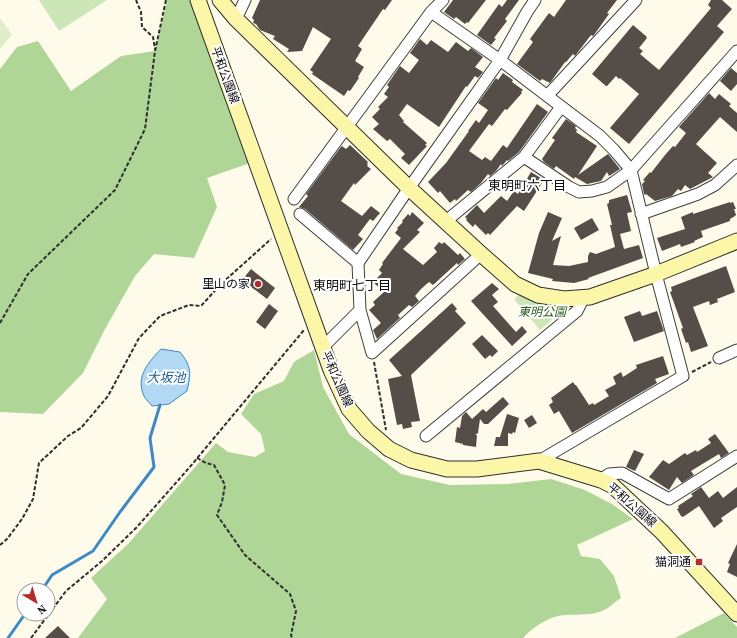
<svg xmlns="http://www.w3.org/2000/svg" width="737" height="638" font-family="'Source Serif 4','Noto Sans JP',serif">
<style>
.green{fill:#cde6b7}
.forest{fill:#b0d697}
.pitch{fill:#dfeec8}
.water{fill:#b2d8f3;stroke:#3c89c7}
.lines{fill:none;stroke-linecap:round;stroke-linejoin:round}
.stream{stroke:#3c89c7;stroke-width:3}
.building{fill:#544d48}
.street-casing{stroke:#3f3f3f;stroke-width:13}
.secondary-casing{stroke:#2e2e2e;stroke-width:17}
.path{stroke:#2e2e2e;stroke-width:2;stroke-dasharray:4 2;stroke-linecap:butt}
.street{stroke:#fff;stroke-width:11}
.secondary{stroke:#fcf6a9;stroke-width:15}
.poi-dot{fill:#b52a2a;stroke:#fff;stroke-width:1.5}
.labels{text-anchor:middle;stroke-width:4;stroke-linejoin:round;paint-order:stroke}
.street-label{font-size:12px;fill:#0c0c0c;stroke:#fff}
.poi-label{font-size:12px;fill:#0c0c0c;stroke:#fff;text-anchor:end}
.park-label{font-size:12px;font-style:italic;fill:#2a601f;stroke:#fff}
.neighbourhood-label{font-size:13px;fill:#0c0c0c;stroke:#fff}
.water-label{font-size:13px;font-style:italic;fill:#1b5b97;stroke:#fff}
</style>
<rect width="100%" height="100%" fill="#fefbeb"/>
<!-- green -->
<path class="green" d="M39,0h68l-48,31z
M522,292l44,16 -26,22 -26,-31z"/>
<!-- forest -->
<path class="forest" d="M167,0h30l56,162 -46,16 10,29 -23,51 -40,-4 -19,22 -30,53 -22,44 -40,41 -43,-2v-343l17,-22 21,-6 33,50 50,-35 34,-5z
M314,350l9,37 26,47 52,40 49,11 58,-1 43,-5 34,11 27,14 21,15 -56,26 4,11 19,3 14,17 7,22c-5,3 -10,8 -15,11 -12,7 -27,5 -40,6 -15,0 -33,12 -43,23h-445l29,-39 -16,-21 38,-35 87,-100 12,9 27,5 10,-6 -4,-17 -20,-20 13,-20 30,-13 10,-19z
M724,613l13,14v11h-62z"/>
<!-- pitch -->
<path class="pitch" d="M0,18l12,17 -12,14z"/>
<!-- water -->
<path class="water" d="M161,349l19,3c12,15 11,22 7,39l-18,13 -17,2c-2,-3 -7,-7 -8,-10 -9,-20 5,-34 17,-47z"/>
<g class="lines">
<!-- stream -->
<path class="stream" d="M42,590l10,-15 41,-24 27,-39 34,-45 -4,-29 10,-33
M8,638l17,-24"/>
</g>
<!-- building -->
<path class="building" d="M260,0h132l-7,10 -2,-1 -25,37 4,3 -7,12 9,6 -6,10 1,1 -9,13 -2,-1 -4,6 -32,-22 1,-2 -3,-2 21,-31 -18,-12 -11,24 -15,1 2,-3 -16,-10 2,-3 -15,-6 -4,-6 -3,-1 1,-3 -2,-2z
M453,0h33l-18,23 -1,-1 -2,2 -9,-7 -2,2 -10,-7z
M507,0h12l-14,19 2,2 -13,17 2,1 -5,6 -14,-10 22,-31 3,3z
M566,0h51l-10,13 2,1 -15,21 -1,1 -2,-1 -16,21 -2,-2 -7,8h-1l-15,21 -8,-4 -2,2 -23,-17 16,-22 -3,-3 19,-26 5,4z
M711,0h11l10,9 -15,17 7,6 -95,112 -19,-16 29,-34 -19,-16 -1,1 -3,-3 -9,10h-1l-14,-12 41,-49 14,12 -1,1h1l-8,10 4,3 -3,3 19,16 52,-62 -3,-3z
M420,39l7,6 4,-5 17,12 8,-10 12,9 3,-3 12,9 -8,10 8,5 -5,6 -3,-2 -8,11 -1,-1 -27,41 -32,-23 -8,11 5,6 -1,1 24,21 -2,2 2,1 -18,19 -8,-7 4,-4 -15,-15 -3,2 -14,-12 6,-5 -7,-7 8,-8 -2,-2 10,-10 -4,-3 5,-7 -2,-2 13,-19 9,7 10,-13 -9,-7z
M731,68l6,5v11l-6,7 -11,-10z
M503,73l10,7 -1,2 11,8 -2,2 1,1 -15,17 -2,-1 -13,17 -3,-2 -20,27 13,9 3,-3 6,4 12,-16 4,3 30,-44 11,8 -29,40 -11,9 -1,-1 -5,6 -1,-2 -5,7 -6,5 -2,-2 -7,9 -10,9 -3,-2 -12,11 -1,-2 -5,4 -10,-12 -2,2 -10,-11 18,-19 23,-32h-1l8,-11 3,3 9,-13 -10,-7 18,-25 2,2z
M709,93l6,6 4,-5 12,10 -2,2 8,7v19l-17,-15 -24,27 21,19 -9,10 5,4 -23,12 -5,-4 -4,6 -3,-2 -6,7 -17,5 -9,-7 -1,1 -1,-1 -2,-10 3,-3 -2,-1 7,-8 1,1 14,-18 8,-9 2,1 11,-14 -7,-6z
M566,119l10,7 -1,2 2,2 -1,2 21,14 -19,29 30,-21 12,15 -11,7 -2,-4 -6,9 -14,3 -12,-7 -1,2 -18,-13 -2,3 -10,-7 -2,-3 13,-19 -3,-2z
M350,145l18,17 -1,2 1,1 -1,1 4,3 -16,16 -1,-2 -13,18 21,15 9,-10 9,7 -7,8 -3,-2 -12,16 5,4 -10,11 -48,-41 -6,-2 9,-11 -2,-2 34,-46 2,-2 4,3z
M531,172l13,8 -20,31 -7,-5 -27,29 -2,-2 -2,2 -11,-11 -2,3 -7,-7 1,-1 -2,-2 12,-12 7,8 17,-17 6,5 7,-10 4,3z
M627,195l5,17 -5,1 4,18 -11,3 4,15 15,-4 4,13 -55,20 1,1 -15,4 -22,-2 1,-2 -25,-6 11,-40 9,-21 14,6 -10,23 9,-5 -8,29 16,1 19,-4v-6l2,-4 6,2 19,-7 -5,-22h2l-5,-21 2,-1v-3z
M730,202v1l3,-1 3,7h-2l2,6 -1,1 -5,3v2l-29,10 2,6 -9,4 1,1 -14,5 -1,-3 -18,7 -5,-13 28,-9 -4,-12 12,-5v2z
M412,212l12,11 -7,7 3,2 -17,17 20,16 14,-13 -3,-4 5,-6 3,2 2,-2 14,13 2,-2 5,6 -7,6 -1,-2 -24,22 -4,-3 -8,7 -6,7 4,5 -7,6 -3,-2 -11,10 2,3 -23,21 -4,-9 8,-7 -12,-13 6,-5 -2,-3 11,-10 -11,-10 9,-9 -3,-3 4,-6 -1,-1 19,-25 -6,-5 3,-4 -1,-1 6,-6 -1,-1 6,-7 2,2z
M592,218l7,12 -18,10 -7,-12z
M726,266l9,26 -18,7 1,3 -8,3 -1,-4 -16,6 15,39 -17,6 -3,-10 -2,1 -5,-14 2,-1 -13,-36 2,-1 -1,-4z
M251,269l24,19 -8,11 -25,-19z
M492,283l7,6 -7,6 6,7 -5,4 23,26 6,-6 5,6 -15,14 -41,-45z
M452,303l5,6 -2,2 11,12 -55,52 9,46 -9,1 1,5 -9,2 -1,-5 -5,1 -9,-46 14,-3 -13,-16z
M269,304l9,7 -13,18 -9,-7z
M640,311l2,5 15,-5 7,20 -30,11 -10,-25z
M482,335l16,16 -6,6 -2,-2 -5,4 -13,-15z
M663,356l6,18 -14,5 2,4 -85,50 -13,-22 -5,3 -5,-9 4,-3 -2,-4 22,-16 2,3h1l13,20 4,-2 1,2 15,-9 -4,-6 11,-6 -3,-7 8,-5 2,5 14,-9 -1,-3z
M503,397l6,7 -21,20h-4l-4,-5 -2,14 -3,2h2l-1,12 -13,-2v-1l-8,-2 2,-15 3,1 2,-12 4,-4 6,7 11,-10 3,3z
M507,414l12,4 -4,15 -2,-1 -1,2 -4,-1v13h-14l2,-9h4z
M532,415l5,8 -8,5 -5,-8z
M715,434l14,19 -8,5 -2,-4 -15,9 -13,8 3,4 -12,8 -5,-6 -8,13 -20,-13 14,-17 6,4 16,-11 2,2 9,-5 1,2 14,-9 -3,-4z
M634,450l10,4 -9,17 -9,-4z
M701,487l8,11 9,-7 5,7 14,-11v20l-16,11 2,3 -9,7 -15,-22 -16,11 -2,-1 -4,-7 2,-1 -1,-2 15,-10 -2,-2z
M737,544v33l-10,-5 3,-8 -2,-1z
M58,626l12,12h-25z"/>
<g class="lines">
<defs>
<path id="street" d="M431,12l69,48 100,76 14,14 17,20 25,104 27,102 -144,85
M236,19l9,-19
M547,96l89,-96
M524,157l45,30 10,5 13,-1 15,-4 24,-17 106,-119
M294,199l137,-187 12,-12
M300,214l58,49
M641,214l57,-20 17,-9 22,-20
M446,221l78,-64 37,-50
M481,254l-109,99 -12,-43 -2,-47 51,-75 91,-128 27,-48 8,-12
M323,347l37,-37
M719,358l18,-8
M426,436l151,-125 7,-14
M601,480l8,-6 13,-1 47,26 68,-43"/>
<path id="secondary" d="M198,0l133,370 18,39 19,22 21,18 22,11 36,9h30l62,-8 62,19 12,6 49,46 75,82
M220,0l16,19 173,169 72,66 34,30 23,11 26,4 26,-2 66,-23 81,-33"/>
</defs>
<!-- street casing -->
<use href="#street" class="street-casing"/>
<!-- secondary casing -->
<use href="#secondary" class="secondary-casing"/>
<!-- path -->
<path class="path" d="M136,0l5,12 1,15 11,10 2,12
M0,323l28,-49 87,-84 30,-61 10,-78 11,-51
M374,362l12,68
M692,372l19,-10
M197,458l9,5 8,2 11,20 -3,17 -5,13 28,40 45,39 6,17 -5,24 1,3
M0,545l7,-6 15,-20 11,-20 6,-36 29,-27 13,-8 27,-32 31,-58 21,-22 29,-11 12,1 19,-21 51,-46
M31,638l35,-47 36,-30 35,-34 52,-59 115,-138"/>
<!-- street -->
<use href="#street" class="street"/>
<!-- secondary -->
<use href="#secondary" class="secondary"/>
</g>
<!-- markers -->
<g class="poi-dot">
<circle cx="258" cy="284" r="4"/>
<rect x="695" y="558" width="8" height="8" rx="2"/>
</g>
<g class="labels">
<!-- street labels -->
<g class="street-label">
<text transform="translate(225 75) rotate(70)" y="4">平和公園線</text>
<text transform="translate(337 379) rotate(66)" y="4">平和公園線</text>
<text transform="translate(632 505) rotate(41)" y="4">平和公園線</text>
</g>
<!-- poi labels -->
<g class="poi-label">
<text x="250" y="288">里山の家</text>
<text x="691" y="566">猫洞通</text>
</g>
<!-- park labels -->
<g class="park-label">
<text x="542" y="316">東明公園</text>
</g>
<!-- neighbourhood labels -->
<g class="neighbourhood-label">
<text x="527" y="190">東明町六丁目</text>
<text x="352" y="290">東明町七丁目</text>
</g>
<!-- water labels -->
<g class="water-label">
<text x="166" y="382">大坂池</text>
</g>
</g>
<!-- north arrow -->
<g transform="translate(36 602) rotate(142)"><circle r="19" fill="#ffffff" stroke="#9e9e9e"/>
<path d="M0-3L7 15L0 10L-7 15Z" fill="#b52a2a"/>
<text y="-6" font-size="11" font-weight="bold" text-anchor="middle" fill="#0c0c0c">N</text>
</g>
</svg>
